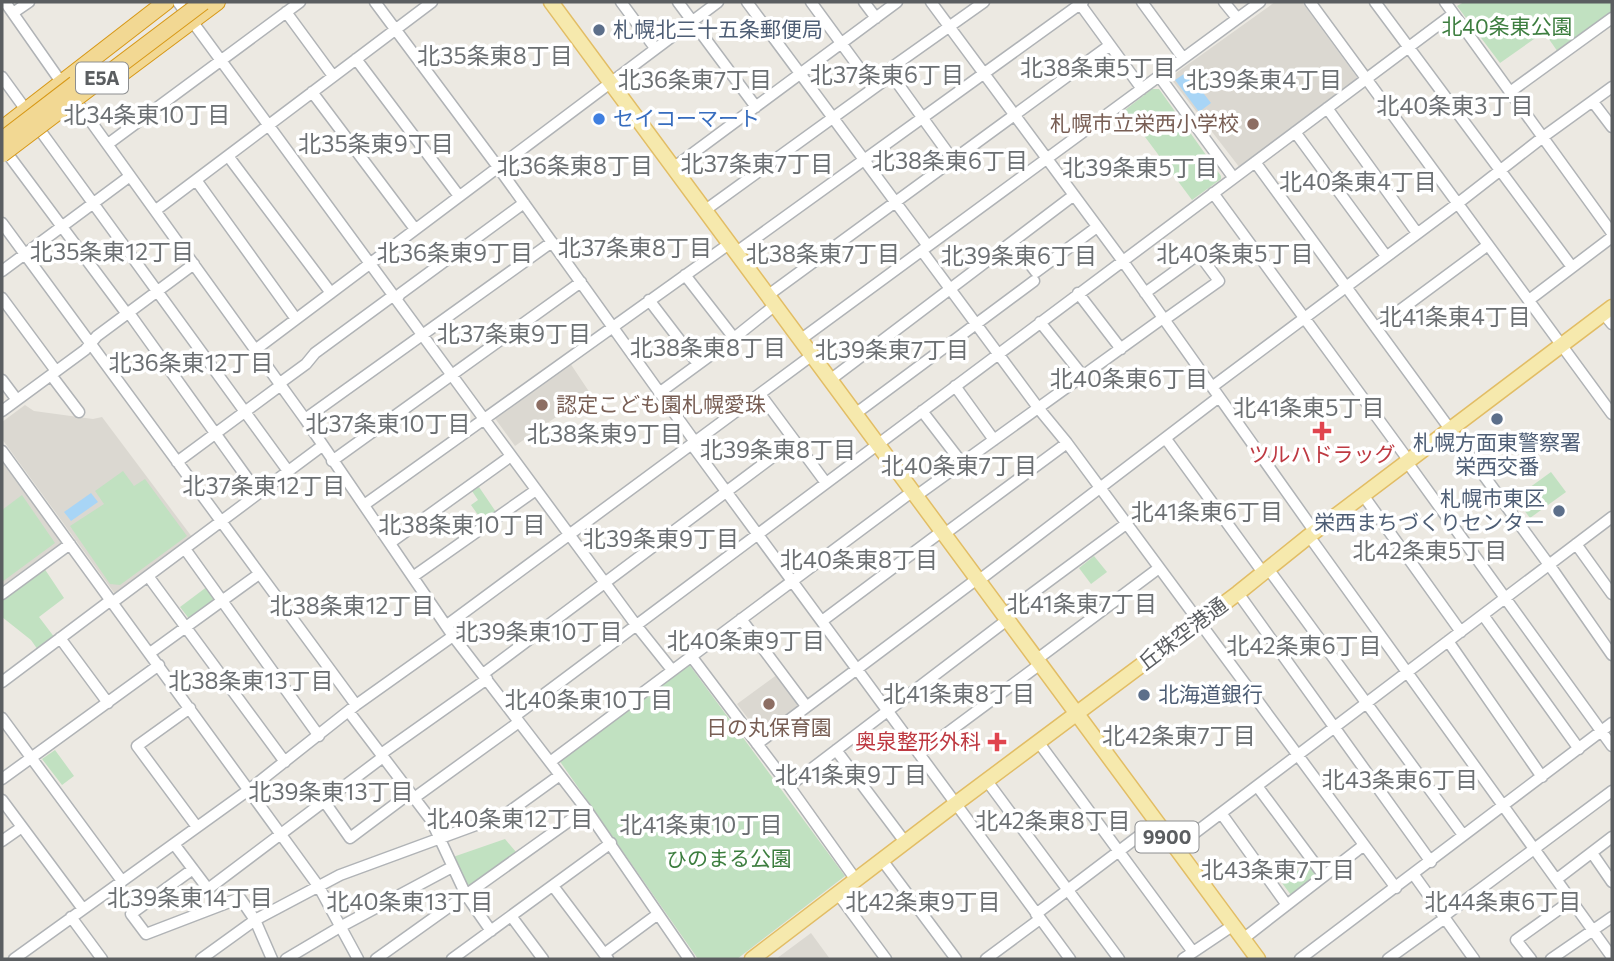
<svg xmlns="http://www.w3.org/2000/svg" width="1614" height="961" font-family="Commissioner,'Noto Sans JP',sans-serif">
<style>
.education{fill:#dbd8d1}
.green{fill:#c1e1c1}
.water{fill:#a8d5f6}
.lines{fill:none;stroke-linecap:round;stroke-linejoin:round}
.minor-casing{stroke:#b0b3b6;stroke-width:13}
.major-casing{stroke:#e2bd65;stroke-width:17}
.highway-casing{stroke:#d79817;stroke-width:18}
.minor{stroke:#fff;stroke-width:10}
.major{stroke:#f6e9ad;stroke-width:14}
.highway{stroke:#f2d893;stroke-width:16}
.highway-bridge-casing{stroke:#d79817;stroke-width:18;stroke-linecap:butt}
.highway-bridge{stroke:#f2d893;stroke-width:16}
.service-dot{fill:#5c6f8a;stroke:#fff;stroke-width:2.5}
.shop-dot{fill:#3f7fe0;stroke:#fff;stroke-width:2.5}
.education-dot{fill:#8d6e63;stroke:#fff;stroke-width:2.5}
.health-dot{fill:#e0444e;stroke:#fff;stroke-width:2.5}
.labels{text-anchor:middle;stroke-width:7;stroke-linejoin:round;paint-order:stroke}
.shield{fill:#fff;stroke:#8c8e90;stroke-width:2}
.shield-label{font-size:19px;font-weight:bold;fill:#5b5e61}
.park-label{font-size:21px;fill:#3d7e3f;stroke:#fff}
.service-label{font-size:21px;fill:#4e5e75;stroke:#fff;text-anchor:start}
.shop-label{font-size:21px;fill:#366cbe;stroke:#fff;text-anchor:start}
.education-label{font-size:21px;fill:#785e54;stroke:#fff;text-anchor:end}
.health-label{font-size:21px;fill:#be3a42;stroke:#fff}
.street-label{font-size:21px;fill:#5b5e61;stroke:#fff}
.neighbourhood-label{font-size:23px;fill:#6c7073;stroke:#fff}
</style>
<rect width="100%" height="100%" fill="#ece9e2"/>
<!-- education -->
<path class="education" d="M1275,2h27l57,78 -119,88 -68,-88 4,-7z
M570,363l20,30 -75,53 -21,-29z
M25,405l9,6 59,8 9,-2 90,120 -77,57 -113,-155v-17z
M2,459l62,84 -62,44z
M778,674l22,30 -40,30 -23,-30z
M811,933l19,26h-54z"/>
<!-- green -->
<path class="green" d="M1464,2h148v13l-52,40 -16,-23 -44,31 -43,-57z
M1152,89h7l62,87v3l-29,21 -67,-90z
M123,471l11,15 11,-7 42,57 -67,49 -10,-1 -40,-58 34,-22 -9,-13z
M1551,472l15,20 -36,26 -15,-20z
M479,487l17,25 -13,10 -12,-17 7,-5 -6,-9z
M22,495l33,48 -53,39v-72z
M1094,556l13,16 -16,12 -12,-16z
M44,568l20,30 -25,19 16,21 -17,12 -7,-10 -29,-23v-18z
M208,586l9,14 -27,20 -10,-13z
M688,663l157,213 -108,83h-39l-139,-199z
M55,750l19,26 -12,9 -20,-26z
M505,839l11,13 -47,34 -3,-1 -13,-28z
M1309,862l9,13 -27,20 -9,-12z"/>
<!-- water -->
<path class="water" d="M1187,72l24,31 -12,9 -24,-32z
M91,493l7,9 -27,19 -7,-9z"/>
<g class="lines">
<defs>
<path id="minor" d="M5,2l56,80
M178,2l306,417 152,206 36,45
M375,2l123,165 197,275
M621,2l34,46
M678,2l78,105
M747,2l181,244
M811,2l63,86
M864,2l12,16
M931,2l191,258 193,272
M1142,2l41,56
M1224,2l13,16
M1310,2l302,412
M1375,2l197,265
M1445,2l167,231
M1080,4l62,85
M286,12l47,64
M13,13l16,-11
M356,59l103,137
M1159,76l74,101
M2,77l24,33
M312,92l103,137
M1510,92l102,-74
M1593,102l19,25
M79,105l226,314 148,217 133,173 103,150
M1327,108l90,125
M1295,132l91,124
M42,133l246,338
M108,144l192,-142
M228,156l103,137
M10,157l117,157
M953,160l-65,-90 96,-68
M1255,162l300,411 57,82
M673,168l224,-166
M196,180l100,139
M1213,193l196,268
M156,210l276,-208
M704,211l188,-136
M2,223l354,482
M1014,243l22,29 61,-45
M922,251l117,158 28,34 329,445
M735,253l348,-251
M2,271l128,-95
M685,275l49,63
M1078,293l43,56
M1145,293l54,-39 20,27 -55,39
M767,296l343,-251
M2,298l54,73
M397,299l3,-5 124,-91
M649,300l49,64
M1529,300l83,-63
M129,313l129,180
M1603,313l9,11
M1040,322l43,54
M1376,328l112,-83
M800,340l460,-338
M255,350l463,-348
M51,375l28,37
M2,380l15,20
M830,380l244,-185
M280,383l26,-19 9,-11 79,-58
M955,386l39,54
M1212,387l245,-183 86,-67 69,-50
M659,393l75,-55 40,-32
M760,394l66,89
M2,411l83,-61 12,-14 97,-72
M922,411l40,52
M855,414l179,-133
M305,419l247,-177
M1166,439l98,135
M692,445l378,514
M2,451l317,436 39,72
M332,461l249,-179
M177,462l104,-77
M1407,462l205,284
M1363,495l98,137
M916,496l247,-178
M364,505l365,-261
M943,535l124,-92
M1309,536l303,421
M390,543l121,-87
M1576,544l36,50
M185,549l134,187
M1269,570l194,265
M148,576l137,186
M414,576l122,-86
M978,581l241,-184
M1238,593l193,269
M2,594l68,-50
M113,602l209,-156
M1003,615l123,-91
M1483,615l96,134
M741,619l65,87
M822,621l119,-89
M447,625l364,-269
M60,638l48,65
M1448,641l94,136
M150,653l109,-79
M691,656l98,130 67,94
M1036,660l123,-92
M483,674l311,-233
M2,682l109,-82
M190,708l-53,38 60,81
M349,712l82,108 35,75 25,36
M515,716l938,-702
M2,718l120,163
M1039,743l154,209
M757,744l220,-165
M836,750l69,92
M381,754l106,-75
M919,754l120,-89
M550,762l363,-271
M2,779l157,-114
M987,781l132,178
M789,786l218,-166
M1257,786l67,90
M414,798l105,-76
M2,800l81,109
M324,801l26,37 60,-45
M1221,813l66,92
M2,841l20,-14
M174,844l34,45 175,-132
M1175,848l437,-331
M1592,853l20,29
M882,860l74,99
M193,869l-62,45 15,20 94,-36 15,22 17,39
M1414,875l60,84
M1557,879l55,-42
M553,886l55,73
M838,894l48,65
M1036,914l120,-91
M511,916l32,43
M1444,916l168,-125
M71,917l31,42
M1243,939l121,-94
M604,954l54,-40
M14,959l236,-170 106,-84 97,-69
M201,959l54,-39 85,-45 166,-61 54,-39
M286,959l54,-32 112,-60
M376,959l210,-150
M452,959l159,-116
M986,959l54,-40
M1183,959l49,-33
M1300,959l312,-236
M1388,959l57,-41
M1531,959l-15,-19 56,-40
M1551,959l61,-42"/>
<path id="major" d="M551,2l707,957
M752,959l202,-154 284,-212 71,-57 303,-229"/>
<path id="highway" d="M118,76l99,-74
M2,129l164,-127"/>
</defs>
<!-- minor casing -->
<use href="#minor" class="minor-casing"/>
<!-- major casing -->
<use href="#major" class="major-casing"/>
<!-- highway casing -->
<use href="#highway" class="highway-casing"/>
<!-- minor -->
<use href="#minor" class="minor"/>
<!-- major -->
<use href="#major" class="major"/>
<!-- highway -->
<use href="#highway" class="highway"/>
<defs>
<path id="highway-bridge" d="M2,140l73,-56
M2,154l201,-152"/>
</defs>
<!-- highway-bridge casing -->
<use href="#highway-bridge" class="highway-bridge-casing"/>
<!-- highway-bridge -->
<use href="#highway-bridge" class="highway-bridge"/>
</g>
<!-- markers -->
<g class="service-dot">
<circle cx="599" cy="30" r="7"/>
<circle cx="1497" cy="419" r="7"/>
<circle cx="1559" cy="511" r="7"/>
<circle cx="1144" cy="695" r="7"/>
</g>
<circle class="shop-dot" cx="599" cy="119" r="7"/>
<g class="education-dot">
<circle cx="1253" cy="124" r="7"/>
<circle cx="542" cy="405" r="7"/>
<circle cx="769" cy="704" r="7"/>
</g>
<g class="health-dot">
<path d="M1318.5 420.5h7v7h7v7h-7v7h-7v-7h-7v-7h7z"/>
<path d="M993.5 731.5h7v7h7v7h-7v7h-7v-7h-7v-7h7z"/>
</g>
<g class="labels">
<!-- shield labels -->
<g class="shield">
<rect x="76" y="62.5" width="52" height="31" rx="5"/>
<rect x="1135.5" y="821.5" width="63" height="31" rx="5"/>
</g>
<g class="shield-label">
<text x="102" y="85">E5A</text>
<text x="1167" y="844">9900</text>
</g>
<!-- park labels -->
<g class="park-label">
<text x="1507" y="34">北40条東公園</text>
<text x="729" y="866">ひのまる公園</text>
</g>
<!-- service labels -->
<g class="service-label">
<text x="613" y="37">札幌北三十五条郵便局</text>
<text x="1497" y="450" text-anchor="middle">札幌方面東警察署<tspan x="1497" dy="24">栄西交番</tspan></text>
<text x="1545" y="506" text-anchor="end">札幌市東区<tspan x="1545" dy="24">栄西まちづくりセンター</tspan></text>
<text x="1158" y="702">北海道銀行</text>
</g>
<!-- shop labels -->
<g class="shop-label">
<text x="613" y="126">セイコーマート</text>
</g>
<!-- education labels -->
<g class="education-label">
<text x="1239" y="131">札幌市立栄西小学校</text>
<text x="556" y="412" text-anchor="start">認定こども園札幌愛珠</text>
<text x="769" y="735" text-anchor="middle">日の丸保育園</text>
</g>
<!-- health labels -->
<g class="health-label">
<text x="1322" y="462">ツルハドラッグ</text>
<text x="981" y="749" text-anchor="end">奥泉整形外科</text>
</g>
<!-- street labels -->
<g class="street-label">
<text transform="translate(1183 634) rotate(-37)" y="7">丘珠空港通</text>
</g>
<!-- neighbourhood labels -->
<g class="neighbourhood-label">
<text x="495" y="64">北35条東8丁目</text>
<text x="1098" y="76">北38条東5丁目</text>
<text x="887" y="83">北37条東6丁目</text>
<text x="695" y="88">北36条東7丁目</text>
<text x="1264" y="88">北39条東4丁目</text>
<text x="1455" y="114">北40条東3丁目</text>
<text x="147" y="123">北34条東10丁目</text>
<text x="376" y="152">北35条東9丁目</text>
<text x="950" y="169">北38条東6丁目</text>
<text x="757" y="172">北37条東7丁目</text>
<text x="575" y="174">北36条東8丁目</text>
<text x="1140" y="176">北39条東5丁目</text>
<text x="1358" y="190">北40条東4丁目</text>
<text x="635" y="256">北37条東8丁目</text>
<text x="112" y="260">北35条東12丁目</text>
<text x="455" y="261">北36条東9丁目</text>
<text x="823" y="262">北38条東7丁目</text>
<text x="1235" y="262">北40条東5丁目</text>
<text x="1019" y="264">北39条東6丁目</text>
<text x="1455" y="325">北41条東4丁目</text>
<text x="514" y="342">北37条東9丁目</text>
<text x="708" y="356">北38条東8丁目</text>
<text x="892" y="358">北39条東7丁目</text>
<text x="191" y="371">北36条東12丁目</text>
<text x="1129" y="387">北40条東6丁目</text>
<text x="1309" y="416">北41条東5丁目</text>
<text x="388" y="432">北37条東10丁目</text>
<text x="605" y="442">北38条東9丁目</text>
<text x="778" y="458">北39条東8丁目</text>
<text x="959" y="474">北40条東7丁目</text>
<text x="264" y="494">北37条東12丁目</text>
<text x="1207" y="520">北41条東6丁目</text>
<text x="462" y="533">北38条東10丁目</text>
<text x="661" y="547">北39条東9丁目</text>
<text x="1430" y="559">北42条東5丁目</text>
<text x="859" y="568">北40条東8丁目</text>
<text x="1082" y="612">北41条東7丁目</text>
<text x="352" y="614">北38条東12丁目</text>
<text x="539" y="640">北39条東10丁目</text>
<text x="746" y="649">北40条東9丁目</text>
<text x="1304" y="654">北42条東6丁目</text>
<text x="251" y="689">北38条東13丁目</text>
<text x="959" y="702">北41条東8丁目</text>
<text x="589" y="708">北40条東10丁目</text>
<text x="1179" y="744">北42条東7丁目</text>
<text x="851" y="783">北41条東9丁目</text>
<text x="1400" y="788">北43条東6丁目</text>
<text x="331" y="800">北39条東13丁目</text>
<text x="510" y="827">北40条東12丁目</text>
<text x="1053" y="829">北42条東8丁目</text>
<text x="701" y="833">北41条東10丁目</text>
<text x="1278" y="878">北43条東7丁目</text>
<text x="190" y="906">北39条東14丁目</text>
<text x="410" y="910">北40条東13丁目</text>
<text x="923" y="910">北42条東9丁目</text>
<text x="1503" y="910">北44条東6丁目</text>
</g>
</g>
<!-- border -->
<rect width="1614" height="961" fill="none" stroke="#5b5e61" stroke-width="7"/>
</svg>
